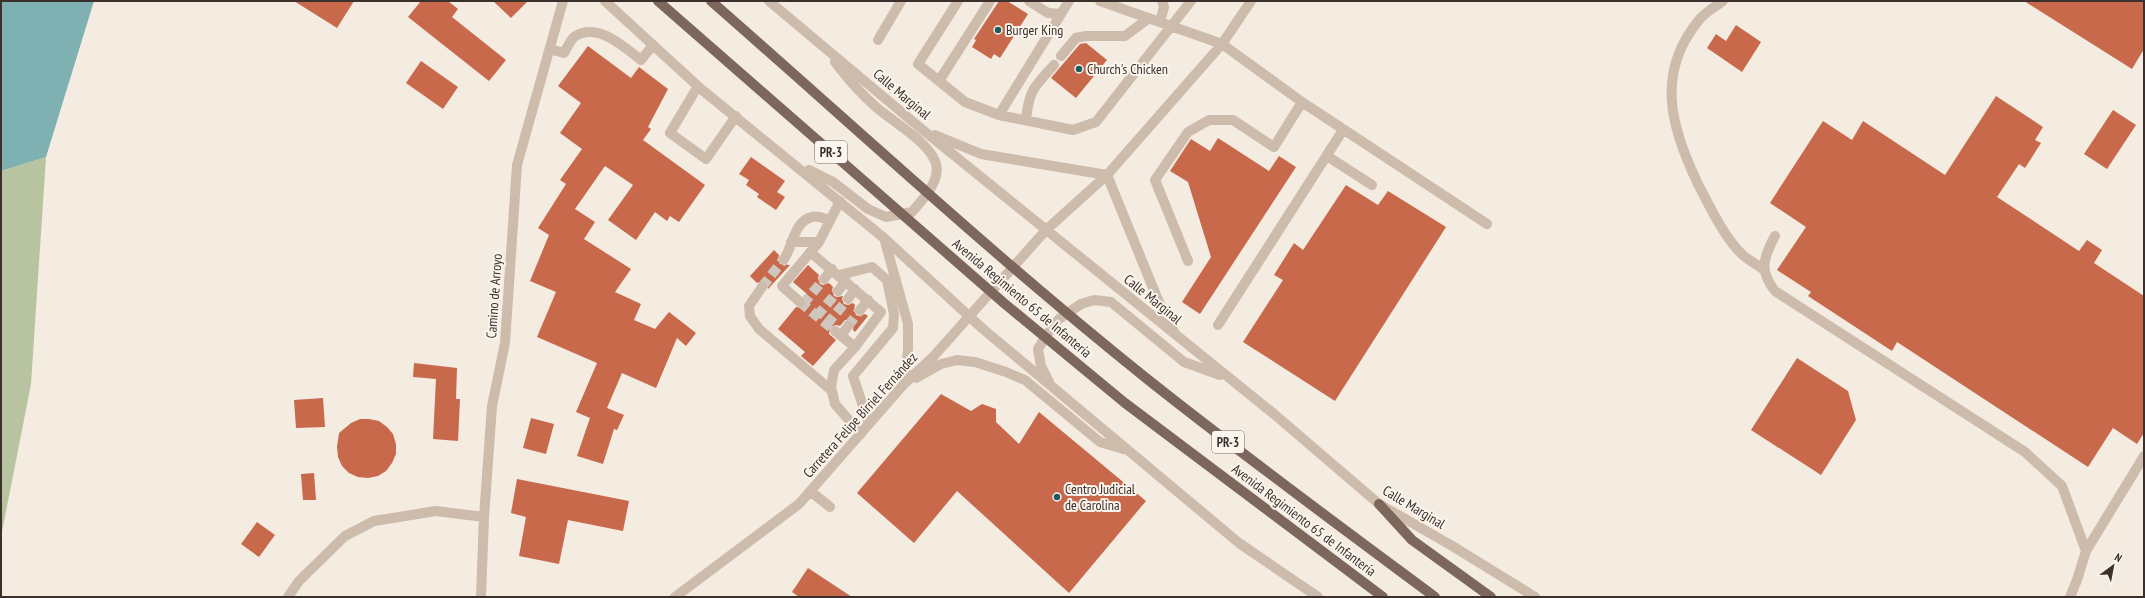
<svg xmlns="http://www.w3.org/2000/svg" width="2145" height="598" font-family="'PT Sans Narrow',sans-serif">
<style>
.green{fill:#b8c4a0}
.water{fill:#7fb0b2}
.building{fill:#c8694b}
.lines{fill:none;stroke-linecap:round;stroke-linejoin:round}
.minor-tunnel{stroke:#cfc6bd;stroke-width:10;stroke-dasharray:10 5;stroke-linecap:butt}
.minor{stroke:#cdbbac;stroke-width:10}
.major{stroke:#7d675c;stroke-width:10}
.major-bridge{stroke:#7d675c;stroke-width:10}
.poi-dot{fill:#1f5a5e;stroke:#fbf5ee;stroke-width:1.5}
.labels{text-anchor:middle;stroke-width:4;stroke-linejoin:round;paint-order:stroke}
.shield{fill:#fbf5ee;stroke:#756b66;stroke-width:1}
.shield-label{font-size:13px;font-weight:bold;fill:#3b302b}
.poi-label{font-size:14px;fill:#3b302b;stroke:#fbf5ee;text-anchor:start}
.street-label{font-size:14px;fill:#3b302b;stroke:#fbf5ee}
</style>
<rect width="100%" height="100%" fill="#f4ebe1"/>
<!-- green -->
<path class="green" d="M46,157l-15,227 -30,153v-366z"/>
<!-- water -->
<path class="water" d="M1,1h93l-48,156 -45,14z"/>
<!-- building -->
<path class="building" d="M294,1h60l-17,27z
M421,1h27l10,8 -6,8 54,43 -17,21 -81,-64z
M493,1h35l-17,17z
M999,1h8l21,13 -28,44 -6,-4 -3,5 -19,-12 4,-7 -2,-1z
M2024,1h120v48l-12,20z
M1736,25l25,17 -19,30 -35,-24 9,-14 10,7z
M1086,43l21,17 -31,38 -25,-20 29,-34z
M588,46l43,32 8,-11 29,22 -20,38 3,2 -8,11 62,45 -26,37 -9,-6 -3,5 -12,-9 -19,28 -28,-20 25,-35 -28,-19 -30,43 20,13 -11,17 47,30 -16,23 26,12 -7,16 21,9 14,-17 27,21 -10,13 -9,-8 -21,50 -34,-15 -15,35 17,7 -7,15 -3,-1 -11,35 -26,-8 13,-38 -14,-6 21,-49 -60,-26 19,-45 -26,-11 19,-46 -11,-7 28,-44 -6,-4 22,-31 -22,-16 21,-30 -23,-17z
M421,61l37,26 -15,22 -37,-26z
M1996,96l47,31 -8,13 6,3 -16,25 -6,-4 -22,33 82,54 8,-11 15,10 -8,13 50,33v137l-7,11 -24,-16 -25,39 -191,-125 -5,9 -84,-55 3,-4 -34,-22 29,-43 -36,-24 53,-82 29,19 11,-19 82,54z
M2113,110l23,15 -29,44 -23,-15z
M1218,138l51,33 10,-15 17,11 -96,147 -18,-12 29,-45 -23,-75 -18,-11 21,-32 19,12z
M751,157l34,24 -8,11 8,5 -9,13 -19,-13 2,-3 -13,-9 3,-5 -10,-6z
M1346,185l32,20 10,-14 58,36 -111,174 -92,-59 40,-62 -9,-5 20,-32 9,7z
M774,250l5,5 -1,4 2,5 10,1 -22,24 -2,-7 -4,-1 -5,2 -7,-7z
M808,265l11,10 -1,3 2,6 3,1 6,-2 4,4 -1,3 2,6 3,1 6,-1 -1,3 2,5 4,1 5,-2 2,2 -1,4 2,6 3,1 6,-2 3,2 -13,16 -2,-2 1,-7 -5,-3h-4l-5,6 -4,-1 -6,2 -1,7 7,6 -23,26 -12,-10 4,-4 -27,-23 18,-22 6,1 4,-4 -2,-7 3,-3 -14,-12z
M1797,358l51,33 8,29 -35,55 -70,-45z
M414,363l43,5 -1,31h4l-2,42 -25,-2 3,-60 -23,-2z
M941,394l30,17 11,-7 14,5v13l23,22 20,-32 107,89 -77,92 -112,-102 -43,52 -57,-50z
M323,398l2,29 -29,1 -2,-28z
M531,418l23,6 -8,30 -23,-6z
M360,419h9l10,2 8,6 6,7 3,10v10l-4,9 -6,8 -8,5 -10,2 -10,-1 -9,-4 -7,-7 -4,-9 -1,-10 2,-14 12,-10z
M314,473l2,27h-13l-2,-26z
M517,479l112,22 -6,30 -55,-11 -9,44 -40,-8 7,-39 -15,-4z
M257,522l18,13 -16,22 -18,-13z
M808,568l44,29h-53l-7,-5z"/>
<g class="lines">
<!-- minor-tunnel -->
<path class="minor-tunnel" d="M762,287l22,-28
M800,302l35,29
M803,304l21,-25
M817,316l21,-25
M827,324l21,-25
M848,326l12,-16"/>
<!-- minor -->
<path class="minor" d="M605,1l96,88 183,149 99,91 256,214 79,54
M769,1l155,130 350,283 105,90 75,43 81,50
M958,1l-40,63 47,38 34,13 70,-114
M1029,1l19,12 13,1
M1100,1l122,43 80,58 185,122
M1723,1c-8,6 -18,11 -24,19 -44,53 -28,108 -1,164 11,21 28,57 46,72 6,5 14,9 20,14
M1160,22l4,-15 -2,-6
M878,40l23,-39
M550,49l14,4c3,-5 6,-12 10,-16 23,-16 50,10 67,23l12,-15
M1061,56l15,-18 10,-2h39l24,-18
M939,81l51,-80
M698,86l-28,47 36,26 30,-43
M999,115l74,15 23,-8 95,-121
M1026,120c3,-30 8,-33 28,-55
M935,135l46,19 126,21 51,125 17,34
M1327,156l45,29
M809,170l24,12 35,27 18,8 26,-5c10,-12 31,-33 23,-51 -8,-20 -42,-39 -59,-54 -15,-13 -29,-29 -41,-45
M1775,236c-12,22 -16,35 0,55l250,161 37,34 24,65
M884,238l24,86v27l-4,33
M791,242h28
M810,252l71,60 -26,35 -21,23 -3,17 4,17 26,30
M784,259c9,-13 10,-38 28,-42 5,-2 13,2 18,3
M1188,261l-33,-81 33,-48 21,-12h24l41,27 28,-45
M839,275l33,-8 15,13 7,34 -1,14 -40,48 16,48
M824,279l8,-10
M762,287l-13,19 1,10 9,13 72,61
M838,291l8,-10
M848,299l7,-10
M800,302l-18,-16 37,-44 21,-41
M860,310l8,-10
M1218,325l125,-195
M835,331l20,16
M841,336l7,-10
M916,378l25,-14 16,-4 18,2 31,10 19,8 75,62 23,7
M1049,382l-8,-16 -3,-17 10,-16 11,-14 22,-15 13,-4 17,2 73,60 36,13
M810,491l20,16
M288,597l11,-16 46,-45 29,-15 62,-10 48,6
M481,597l3,-80 8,-111 13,-63 12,-178 46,-164
M675,597l124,-93 105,-120 29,-27 113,-127 61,-55 115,-131 29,-43
M2070,597l7,-17 9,-29 58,-95"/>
<!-- major -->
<path class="major" d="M1379,504l33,36 79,57"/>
<!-- major-bridge -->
<path class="major-bridge" d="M658,1l347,303 120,99 258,194
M711,1c144,126 285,257 435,377 94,75 192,147 289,219"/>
</g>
<!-- markers -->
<g class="poi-dot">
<circle cx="998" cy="30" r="4"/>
<circle cx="1079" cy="69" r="4"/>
<circle cx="1057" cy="497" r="4"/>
</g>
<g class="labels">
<!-- shield labels -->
<g class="shield">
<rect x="815" y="141" width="32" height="22" rx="3"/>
<rect x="1212" y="431" width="32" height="22" rx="3"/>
</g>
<g class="shield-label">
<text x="831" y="157">PR-3</text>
<text x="1228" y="447">PR-3</text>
</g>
<!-- poi labels -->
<g class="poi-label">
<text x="1006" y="35">Burger King</text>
<text x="1087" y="74">Church's Chicken</text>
<text x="1065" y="494">Centro Judicial<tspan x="1065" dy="16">de Carolina</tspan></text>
</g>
<!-- street labels -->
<g class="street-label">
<text transform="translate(902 94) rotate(40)" y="5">Calle Marginal</text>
<text transform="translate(494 296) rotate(-86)" y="5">Camino de Arroyo</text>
<text transform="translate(1022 298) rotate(40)" y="5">Avenida Regimiento 65 de Infantería</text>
<text transform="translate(1153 299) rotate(39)" y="5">Calle Marginal</text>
<text transform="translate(860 415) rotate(-48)" y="5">Carretera Felipe Birriel Fernández</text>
<text transform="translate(1414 507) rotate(31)" y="5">Calle Marginal</text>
<text transform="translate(1304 520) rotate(37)" y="5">Avenida Regimiento 65 de Infantería</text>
</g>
</g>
<!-- border -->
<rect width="2145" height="598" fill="none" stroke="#3b302b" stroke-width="4"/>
<!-- north arrow -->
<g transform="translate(2113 566) rotate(32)" stroke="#fbf5ee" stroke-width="3" paint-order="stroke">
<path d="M0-3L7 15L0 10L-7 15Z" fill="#3b302b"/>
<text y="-6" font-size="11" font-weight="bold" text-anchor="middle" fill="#3b302b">N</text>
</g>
</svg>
